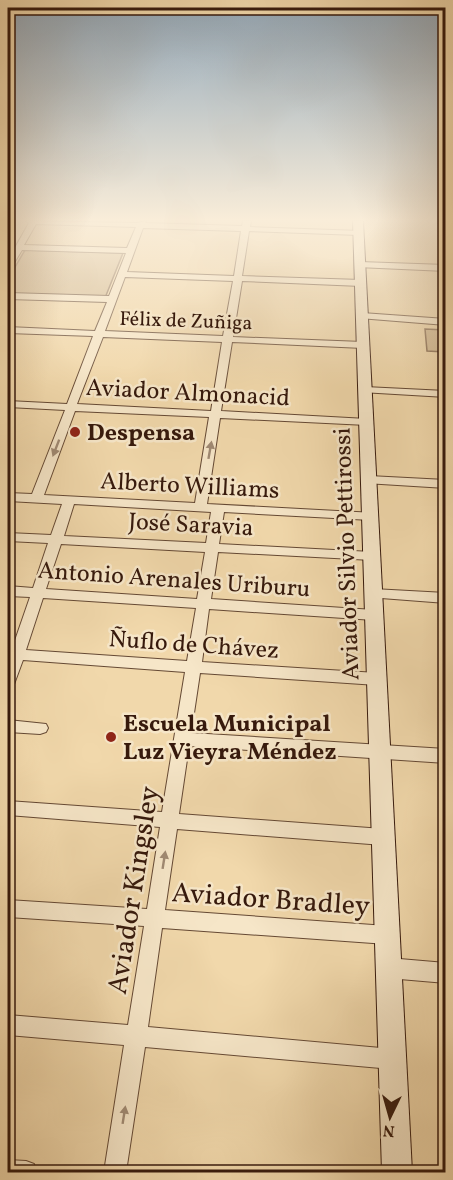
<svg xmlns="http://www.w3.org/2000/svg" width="453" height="1180" font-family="Vollkorn,serif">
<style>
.green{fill:#d1b890;stroke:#84684e;stroke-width:1.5}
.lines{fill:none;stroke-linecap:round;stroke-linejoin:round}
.street-casing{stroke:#654934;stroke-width:2}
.secondary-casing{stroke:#36190c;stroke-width:2}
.street{fill:#f6e6c8;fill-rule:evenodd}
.secondary{fill:#f6e6c8;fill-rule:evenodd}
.oneway{fill:#a08a73}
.poi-dot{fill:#8f2418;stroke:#f6e6c8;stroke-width:2}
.labels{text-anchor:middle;stroke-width:5;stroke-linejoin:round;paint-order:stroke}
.far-street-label{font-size:20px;fill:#36190c;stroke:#f6e6c8}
.street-label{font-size:24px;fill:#36190c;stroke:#f6e6c8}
.poi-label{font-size:24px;font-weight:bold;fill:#36190c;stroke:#f6e6c8;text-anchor:start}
.near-street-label{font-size:28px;fill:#36190c;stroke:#f6e6c8}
</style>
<rect width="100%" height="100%" fill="#f1d8ab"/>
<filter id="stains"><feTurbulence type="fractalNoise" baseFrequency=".00333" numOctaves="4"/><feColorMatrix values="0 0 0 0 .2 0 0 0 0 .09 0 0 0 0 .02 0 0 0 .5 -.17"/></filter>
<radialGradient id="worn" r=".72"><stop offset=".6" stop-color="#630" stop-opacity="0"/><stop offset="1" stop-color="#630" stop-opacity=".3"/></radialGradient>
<!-- green -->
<path class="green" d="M25,250l98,3 -18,45 -97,-4v-15z
M425,329l20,1v22l-18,-1z"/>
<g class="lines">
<defs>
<path id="street" d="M26,221l111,2 9,-2 -1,2 97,3 1,-5h8l-1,6 112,4v4h-3l-110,-4 -7,45 119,4 4,3 -4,3 -119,-5 -9,56 130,5 5,3 -5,3 -131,-6 -11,69 146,8 5,3 -5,3 -147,-7 -13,86 168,9 2,3 -6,4 -147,-8 -5,32 153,8 6,4 -6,4 -154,-8 -7,47 163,11 7,5 -7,5 -165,-11 -7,53 175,11 5,2 2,4 -2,4 -5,2 -177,-12 -9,60 255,16v14l-257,-17 -10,68 204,15 6,3 3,5 -3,5 -6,3 -206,-16 -12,81 222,16 7,3 2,6 -2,6 -7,3 -225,-16 -14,99 244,22 7,3 3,7 -3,7 -7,3 -247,-22 -19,125h-22l20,-127 -116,-10v-20l120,10 16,-99 -136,-9v-17l139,9 13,-82 -152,-12v-14l154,11 23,-140 -162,-12 -10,27 -5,2v-40h4l18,-52 -22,-1v-10l25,2 15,-45 -40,-2v-8l43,2 11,-31 -54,-3v-8l24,1 33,-84 -57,-3v-6l59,3 26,-68 -85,-3v-6l87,4 12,-29 -99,-3v-6l101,3 17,-43 -104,-3 -11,18h-3v-8l21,-37zM36,224l100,3 -9,21 -103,-3zM143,228l98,3 -7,45 -107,-4zM125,277l108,4 -10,55 -118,-5zM103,337l119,5 -11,69 -134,-7zM75,411l134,6 -14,86 -151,-8zM74,504l137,8 -5,31 -142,-7zM61,544l144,8 -8,47 -151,-10zM43,598l153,10 -9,53 -161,-11z
M360,262l86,3v6l-89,-4v-4z
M362,313l84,6v6l-87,-7 -2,-2z
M365,387l81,4v6l-85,-5 -1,-2z
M369,476l77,4v8l-81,-5 -2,-3z
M373,589l73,4v10l-78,-6 -2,-3 2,-3z
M8,720l38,4 2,4 -2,4 -6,2 -32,-2z
M388,958l58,5v20l-58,-5 -7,-3 -3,-7 3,-7z
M8,1160l18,1 8,3 3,8h-29z"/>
<path id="secondary" d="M353,221h10l49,951h-30z"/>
</defs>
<!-- street casing -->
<use href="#street" class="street-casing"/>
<!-- secondary casing -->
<use href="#secondary" class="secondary-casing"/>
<!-- street -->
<use href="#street" class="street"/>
<!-- secondary -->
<use href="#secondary" class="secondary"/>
</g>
<!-- one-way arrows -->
<defs><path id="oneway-solid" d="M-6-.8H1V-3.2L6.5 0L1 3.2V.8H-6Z" transform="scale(1.5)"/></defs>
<g class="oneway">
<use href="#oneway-solid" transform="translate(56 448) rotate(111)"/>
<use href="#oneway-solid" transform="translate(210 450) rotate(-80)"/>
<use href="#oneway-solid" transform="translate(164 860) rotate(-81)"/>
<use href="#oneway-solid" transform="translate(124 1115) rotate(-81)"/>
</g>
<!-- sky -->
<linearGradient id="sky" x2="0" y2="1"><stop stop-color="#92a8ba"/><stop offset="0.57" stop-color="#f9edd9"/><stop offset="1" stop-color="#f9edd9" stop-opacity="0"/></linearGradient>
<rect width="453" height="386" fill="url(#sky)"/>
<!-- markers -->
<g class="poi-dot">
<circle cx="75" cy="432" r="6"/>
<circle cx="111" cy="737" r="6"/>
</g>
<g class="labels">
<!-- far-street labels -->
<g class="far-street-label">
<text transform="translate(186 320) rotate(2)" y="7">Félix de Zuñiga</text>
</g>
<!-- street labels -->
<g class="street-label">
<text transform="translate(188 392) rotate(3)" y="8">Aviador Almonacid</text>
<text transform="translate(190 485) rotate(3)" y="8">Alberto Williams</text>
<text transform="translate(191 524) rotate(3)" y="8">José Saravia</text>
<text transform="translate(346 554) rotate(-92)" y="8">Aviador Silvio Pettirossi</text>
<text transform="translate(174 579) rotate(4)" y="8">Antonio Arenales Uriburu</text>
<text transform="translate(194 644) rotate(4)" y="8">Ñuflo de Chávez</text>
</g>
<!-- poi labels -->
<g class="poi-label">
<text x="87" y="440">Despensa</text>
<text x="123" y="731">Escuela Municipal<tspan x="123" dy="28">Luz Vieyra Méndez</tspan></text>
</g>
<!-- near-street labels -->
<g class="near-street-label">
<text transform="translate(132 890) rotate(-81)" y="10">Aviador Kingsley</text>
<text transform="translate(271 898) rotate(4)" y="10">Aviador Bradley</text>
</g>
</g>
<!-- margin -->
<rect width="453" height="1180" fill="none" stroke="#f1d8ab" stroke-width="30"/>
<rect x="9" y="9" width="435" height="1162" fill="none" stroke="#36190c" stroke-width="3"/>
<rect x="15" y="15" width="423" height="1150" fill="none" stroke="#36190c" stroke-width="1.5"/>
<!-- north arrow -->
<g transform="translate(390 1117) rotate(185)" stroke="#f6e6c8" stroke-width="4.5" paint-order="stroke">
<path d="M0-4.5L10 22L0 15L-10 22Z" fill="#36190c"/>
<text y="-9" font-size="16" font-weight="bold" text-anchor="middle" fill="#36190c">N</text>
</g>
<rect width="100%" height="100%" filter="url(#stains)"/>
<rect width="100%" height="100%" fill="url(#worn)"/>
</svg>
